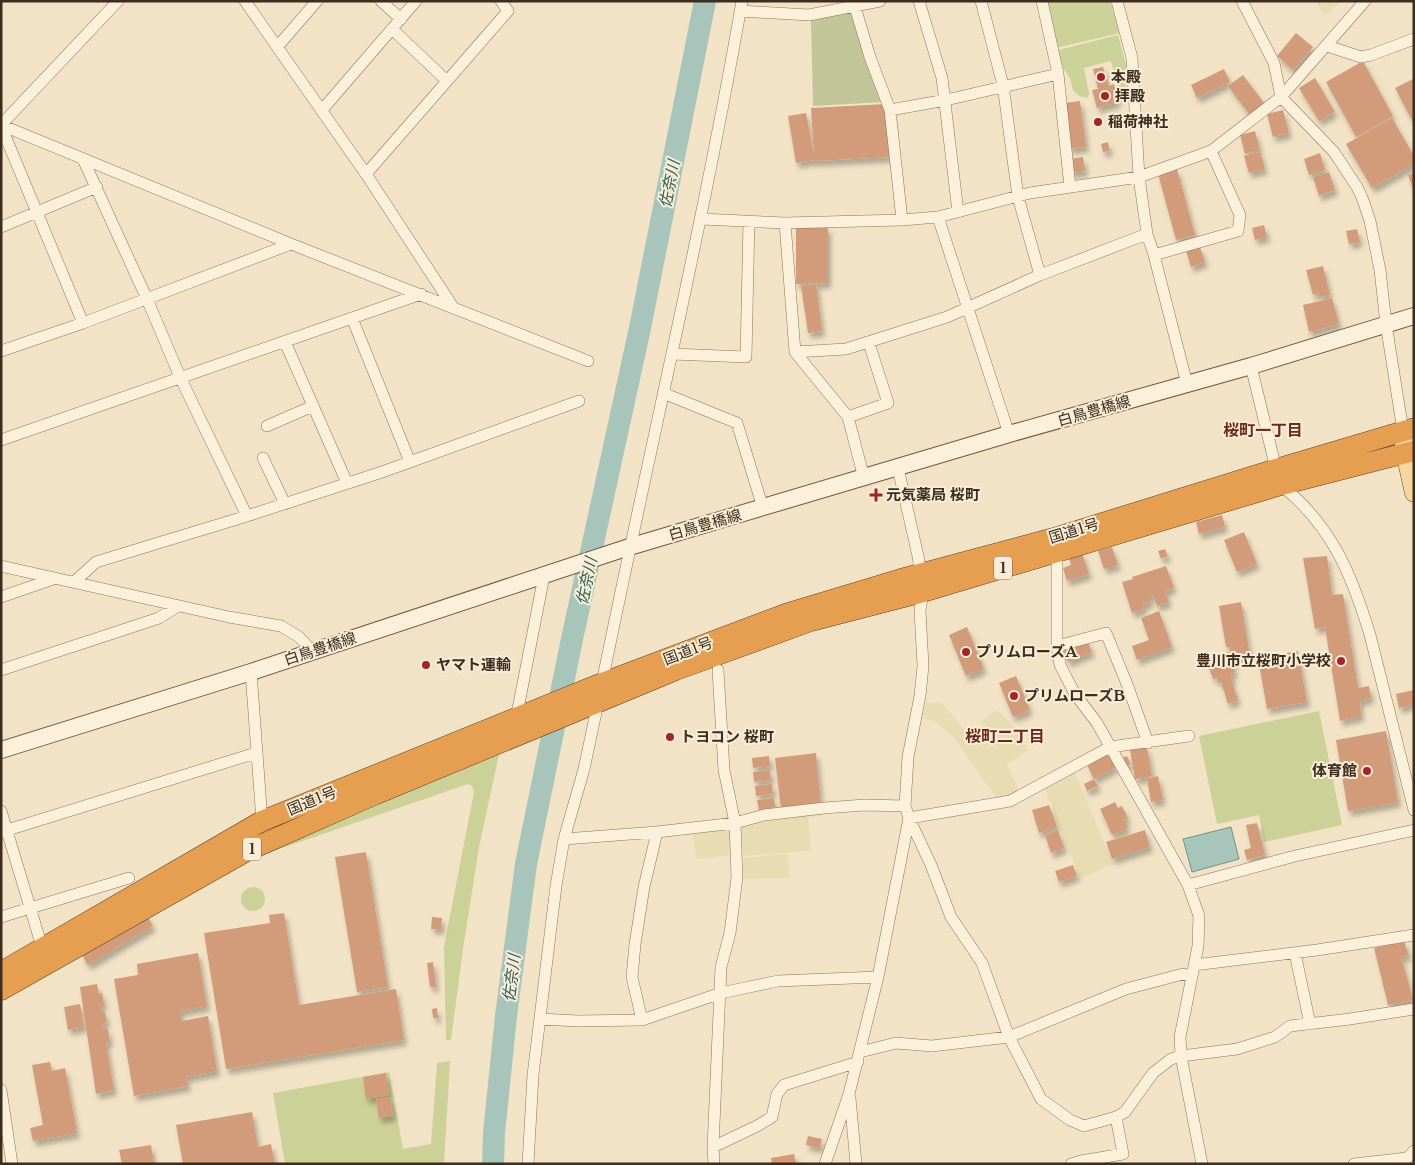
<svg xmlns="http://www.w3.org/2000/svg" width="1415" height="1165" font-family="'Libre Baskerville','Noto Sans JP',serif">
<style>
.farmland{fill:#e8ddb2}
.green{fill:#ccd198}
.cemetery{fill:#c2c598}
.water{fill:#a7c5bb;stroke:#6d9489}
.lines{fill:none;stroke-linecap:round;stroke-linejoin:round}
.river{stroke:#a7c5bb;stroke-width:22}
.building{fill:#d29b79;filter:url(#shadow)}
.street-casing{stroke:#8f745a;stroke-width:12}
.secondary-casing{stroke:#70553d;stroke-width:18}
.primary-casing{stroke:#5c422e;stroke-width:19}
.highway-casing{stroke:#5c422e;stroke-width:21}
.street{stroke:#fbf0da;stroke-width:11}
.secondary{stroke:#fbf0da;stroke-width:16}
.primary{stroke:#f6d79c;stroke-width:18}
.highway{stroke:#e69f51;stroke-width:20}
.poi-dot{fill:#a2252a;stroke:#f8edd6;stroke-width:2}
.labels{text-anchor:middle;stroke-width:4;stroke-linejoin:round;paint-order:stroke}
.shield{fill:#f8edd6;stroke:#766655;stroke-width:1}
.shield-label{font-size:14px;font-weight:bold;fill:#3e2c1e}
.poi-label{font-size:15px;font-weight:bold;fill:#3e2c1e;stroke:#f8edd6;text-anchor:start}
.street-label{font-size:15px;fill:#3e2c1e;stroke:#f8edd6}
.water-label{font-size:16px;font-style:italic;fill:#2d5e59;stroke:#f8edd6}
.neighbourhood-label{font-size:16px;font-weight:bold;fill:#6e291b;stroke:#f8edd6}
</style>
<defs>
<filter id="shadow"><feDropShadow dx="3" dy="5.5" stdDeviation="2.5" flood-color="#0004"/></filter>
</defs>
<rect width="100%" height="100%" fill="#f2e3c6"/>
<!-- farmland -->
<path class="farmland" d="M1316,1h26l-18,15z
M925,703h17l25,30 17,-7 -4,-4 17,-12 15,14 16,27 -21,13 13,28 -23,7 -42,-60 -21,-18 -11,-3z
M1075,773l38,91 -33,15 -35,-90z
M808,815l3,36 -68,5 -3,-31z
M730,827l3,28 -37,4 -3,-26z
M787,854l3,24 -48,1 2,-21z"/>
<!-- green -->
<path class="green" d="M1046,1h64l10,32 -64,15z
M1118,35l8,30v28l-6,1 -9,-33 -27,7 5,25 -1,5 -9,-2 -6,-6 -3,-12 -7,-10 -4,-18z
M1319,711l23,114 -78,17 -5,-27 -42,9 -18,-88z
M500,750l-21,97 -16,102 -12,91h-5l-2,-93 30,-155 -2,-6 -4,-2 -206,71 -1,-4z
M241 899a12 12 0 1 1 24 0a12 12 0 1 1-24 0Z
M450,1061l-6,103h-159l-12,-71 116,-21 14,77 28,-5 6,-81z"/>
<!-- cemetery -->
<path class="cemetery" d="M851,12l33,90 -71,4 -2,-86z"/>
<!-- water -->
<path class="water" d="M1231,827l8,32 -47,13 -9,-33z"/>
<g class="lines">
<!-- river -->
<path class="river" d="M493,1164l1,-31 12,-117 20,-152 46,-225 68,-311 65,-327"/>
</g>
<!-- building -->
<path class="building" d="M1296,33l17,14 -20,23 -16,-14z
M1363,61l30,55 -37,21 -30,-55z
M1103,67l6,19 5,-2 4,18 -21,6 -5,-18 6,-1 -5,-20z
M1224,69l6,13 -33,16 -6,-13z
M1243,75l21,28 -15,11 -21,-28z
M1315,78l20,34 -16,9 -20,-33z
M1413,79l1,2v43l-19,-36z
M1080,101l6,46 -17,2 -5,-46z
M886,104l3,53 -75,4v-1l-18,3 -8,-47 18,-3 8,42 -3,-47z
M1283,110l6,23 -16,4 -6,-23z
M1392,118l22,38v8l-42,24 -26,-44z
M1255,131l5,19 -15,4 -5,-19z
M1108,142l2,9 -7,1 -2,-8z
M1260,152l5,17 -16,4 -5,-17z
M1320,153l5,17 -16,5 -5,-16z
M1083,157l2,14 -14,2 -2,-14z
M1177,169l18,66 -19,5 -18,-66z
M1329,172l6,18 -16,6 -6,-19z
M1414,173v18l-6,-16z
M1264,225l3,12 -12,3 -3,-12z
M828,227v56l-32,1v-56z
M1357,229l3,13 -11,2 -3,-13z
M1200,247l5,15 -14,5 -5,-16z
M1323,266l7,29 -10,2 -1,-4 -6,2 -7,-25z
M816,284l6,47 -14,2 -7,-47z
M1332,298l7,26 -30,8 -6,-27z
M1222,515l3,12 -26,7 -3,-12z
M1244,532l13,32 -20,8 -13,-32z
M1112,547l6,18 -14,4 -6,-18z
M1165,549l3,7 -7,3 -3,-8z
M1082,553l7,21 -22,7 -4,-13 8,-3 -2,-7z
M1327,556l5,39 11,-1 15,94 11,-2 2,12 -11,3 1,15 -21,5 -15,-94 -10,2 -12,-71z
M1166,566l8,22 -9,3 4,11 -12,4 -4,-11 -4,1 2,6 -8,3 1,4 -12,4 -10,-31 11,-3 -1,-2z
M1241,602l9,54 -18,3 -3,-12h-3l-7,-41z
M1159,611l13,36 -35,13 -5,-14 17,-6 -8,-22z
M967,627l17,42 -18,7 -17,-41z
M1087,640l5,12 -24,10 -5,-13z
M1298,651l9,51 -40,7 -9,-51z
M1229,652l6,20 -4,1 2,6h-2l7,21 -10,4 -7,-22 -2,1 -2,-5 -4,1 -7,-20z
M1016,676l14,34 -17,7 -14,-34z
M1414,690v14l-15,4 -3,-14z
M1386,731l12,71 -50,9 -12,-71z
M1147,747l5,29 -17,3 -5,-29z
M816,753l5,53 -40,4 -6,-52z
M1109,754l7,13 -22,12 -7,-14z
M769,756l1,10 -17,2 -1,-10z
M1127,756l4,8 -5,2 -4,-8z
M770,770l1,10 -17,2 -1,-10z
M1158,776l5,24 -12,2 -4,-23z
M1094,779l4,7 -11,5 -3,-7z
M772,784l1,10 -17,2 -1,-10z
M774,798l1,9 -16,3 -2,-10z
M1115,802l3,6 4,-2 6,12 -4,2 4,8 -16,7 -12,-26z
M1049,805l8,22 -18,6 -7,-23z
M1257,823l8,32 -18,5 -3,-10 7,-2 -5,-23z
M1058,830l6,18 -13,5 -6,-18z
M1145,830l5,17 -38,12 -6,-17z
M366,852l22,135 -31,5 -22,-135z
M1073,865l4,11 -18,6 -4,-11z
M284,913l15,92 97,-16 8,51 -178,29 -22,-136 66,-10 -1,-8z
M146,914l7,12 -65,39 -7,-12z
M432,917l10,1 -1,11h-10z
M1404,941l5,15 -8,1 12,43 -25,5 -14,-57z
M198,953l9,53 -27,5 2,10 26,-5 9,55 -31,6 2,9 -54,10 -20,-117 24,-4 -1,-11z
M433,962l3,25h-6l-3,-24z
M97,984l2,10 3,-1 2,12h-4l2,7h3l2,11 -4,1 1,5h4l2,13 -4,1 8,47 -18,4 -16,-107z
M80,1004l4,23 -16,3 -4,-23z
M437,1008l1,10h-5l-1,-9z
M50,1062l2,9 13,-3 12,65 -44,8 -3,-13 13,-3 -11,-60z
M386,1073l3,22 -23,4 -3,-22z
M390,1097l3,19 -14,2 -3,-19z
M252,1112l6,35 13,-3 4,20h-92l-7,-39z
M808,1136l14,3 -2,9 -14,-3z
M151,1145l3,19h-32l-3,-14z
M794,1154l2,10h-24l-1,-6z"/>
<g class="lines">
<defs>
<path id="street" d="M245,1l121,173 87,133
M381,1l20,18
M919,1l23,77 16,134
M981,1l22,84 15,112 22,78
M1042,1l16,73 12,113
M1117,1l15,57 7,119 8,57 7,21 33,129
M1242,1l32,62 7,34 53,55 23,35 6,13 7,21 10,49 6,54 17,107
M855,7l15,50 20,53 12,110
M740,11l69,4 71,-14
M392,29l55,52
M278,46l39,-45
M1327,46l34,11 10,-2 43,-16
M322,110l94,-109
M890,110l56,-10 112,-26
M1,125l290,119 297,117
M1,125l117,-124
M1,126l82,197 -82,28
M83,159l64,140 33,78 67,139
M366,174l142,-163 -7,-10
M938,217l71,217
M702,219l83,4 117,-3 36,-3 92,-24 109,-16 72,-26 70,-54 84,-96
M785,223l10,129 53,65 16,61
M1,227l96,-40
M1154,255l84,-24 2,-16 -29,-64
M352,318l58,144
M83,323l208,-79
M285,342l62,141
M795,352l51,-3 101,-32 93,-42 107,-41
M672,354l74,3 3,-136
M1251,366l25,103
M663,393l74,30 26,85
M848,417l40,-14 -19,-60
M267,426l46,-20
M1,440l420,-146
M263,458l22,46
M1281,485c51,41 71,90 89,150l44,175
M1057,552v94l3,19 15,29 22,29 91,162 11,31 -1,30 -18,91 1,19 21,108
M1,566l228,51 52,9 18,11 14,15
M74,582l22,-20 151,-46 135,-44 197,-71
M1,597l52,-18
M1057,646l49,-13 21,51 21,59
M1,670l158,-52 19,-12
M251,672l11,149
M602,683c46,-227 100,-453 140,-682
M516,719l28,-143
M1189,736l-79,11 -100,54 -101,17 22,47 20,52 31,46 27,74 32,62 29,21 14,6 32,-9 9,-5 28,-39 18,-14 10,-3 56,-7 38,-12 15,-11 60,-7 64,-10
M1,811l41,136
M1,832l255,-79
M564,839l93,-7 78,-9 29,-8 60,-7 41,-3 40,1
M1188,885l107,-29 119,-26
M1,917l128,-39
M1295,953l15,71
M1194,965l123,-15 97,-15
M540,1019l38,2 64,-1 79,-27 57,-12 100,-4
M642,1020l-10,-43 3,-33 9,-57 13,-55
M860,1052l36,-9 36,3 77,-9 117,-48 57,-15 9,2
M1,1090l11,74
M850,1098l6,66
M713,1147l44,-21 15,-9 5,-23 7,-9 74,-23
M528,1164l5,-89 23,-189 8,-47 20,-70 14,-66
M714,1164l-1,-17 8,-180 9,-34 7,-56 -2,-54 -11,-53 -6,-100
M825,1164l24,-70 29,-117 31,-159 -4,-12 3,-49 12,-61 3,-30 -3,-56 3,-18 -5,-36 -20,-88
M1071,1164l10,-3 42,-7 -7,-37
M1354,1164l53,-6 7,-7"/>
<path id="secondary" d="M1,750l250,-78 378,-125 380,-113 242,-68 163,-50"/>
<path id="primary" d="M1403,431l2,22 9,40"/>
<path id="highway" d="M1,972l261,-151 340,-138 186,-70 113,-34 153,-41 222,-69 138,-41
M1,990l246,-139 127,-56 302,-125 135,-49 112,-29 358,-107 133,-34"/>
</defs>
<!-- street casing -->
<use href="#street" class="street-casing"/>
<!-- secondary casing -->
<use href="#secondary" class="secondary-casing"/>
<!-- primary casing -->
<use href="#primary" class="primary-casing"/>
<!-- highway casing -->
<use href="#highway" class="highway-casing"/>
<!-- street -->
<use href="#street" class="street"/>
<!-- secondary -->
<use href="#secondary" class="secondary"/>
<!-- primary -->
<use href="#primary" class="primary"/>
<!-- highway -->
<use href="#highway" class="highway"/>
</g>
<!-- markers -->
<g class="poi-dot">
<circle cx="1101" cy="77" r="5"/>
<circle cx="1105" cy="96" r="5"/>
<circle cx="1098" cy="122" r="5"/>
<path d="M873.5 487.5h5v5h5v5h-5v5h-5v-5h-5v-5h5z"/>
<circle cx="966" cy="652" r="5"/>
<circle cx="1341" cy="661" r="5"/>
<circle cx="426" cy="665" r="5"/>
<circle cx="1014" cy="696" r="5"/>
<circle cx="670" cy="737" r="5"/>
<circle cx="1367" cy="771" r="5"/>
</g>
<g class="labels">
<!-- shield labels -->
<g class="shield">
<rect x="994" y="556.5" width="18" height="23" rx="4"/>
<rect x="243" y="837.5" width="18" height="23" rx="4"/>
</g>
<g class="shield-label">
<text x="1003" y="573">1</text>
<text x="252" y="854">1</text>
</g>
<!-- poi labels -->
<g class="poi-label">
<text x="1111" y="82">本殿</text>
<text x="1115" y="101">拝殿</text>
<text x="1108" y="127">稲荷神社</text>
<text x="886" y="500">元気薬局 桜町</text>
<text x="976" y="657">プリムローズA</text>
<text x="1331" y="666" text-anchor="end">豊川市立桜町小学校</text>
<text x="436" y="670">ヤマト運輸</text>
<text x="1024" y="701">プリムローズB</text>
<text x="680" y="742">トヨコン 桜町</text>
<text x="1357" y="776" text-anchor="end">体育館</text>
</g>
<!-- street labels -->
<g class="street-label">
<text transform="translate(1094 411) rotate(-16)" y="5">白鳥豊橋線</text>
<text transform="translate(705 525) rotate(-16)" y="5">白鳥豊橋線</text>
<text transform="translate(1074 531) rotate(-17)" y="5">国道1号</text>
<text transform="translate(320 649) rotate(-18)" y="5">白鳥豊橋線</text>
<text transform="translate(688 651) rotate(-21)" y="5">国道1号</text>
<text transform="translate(312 801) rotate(-22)" y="5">国道1号</text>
</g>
<!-- water labels -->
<g class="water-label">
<text transform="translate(669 184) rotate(-79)" y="6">佐奈川</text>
<text transform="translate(586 581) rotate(-78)" y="6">佐奈川</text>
<text transform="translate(511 978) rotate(-83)" y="6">佐奈川</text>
</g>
<!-- neighbourhood labels -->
<g class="neighbourhood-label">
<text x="1263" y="436">桜町一丁目</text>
<text x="1005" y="742">桜町二丁目</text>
</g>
</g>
<!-- border -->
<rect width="1415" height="1165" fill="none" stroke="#3e2c1e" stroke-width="5"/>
</svg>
